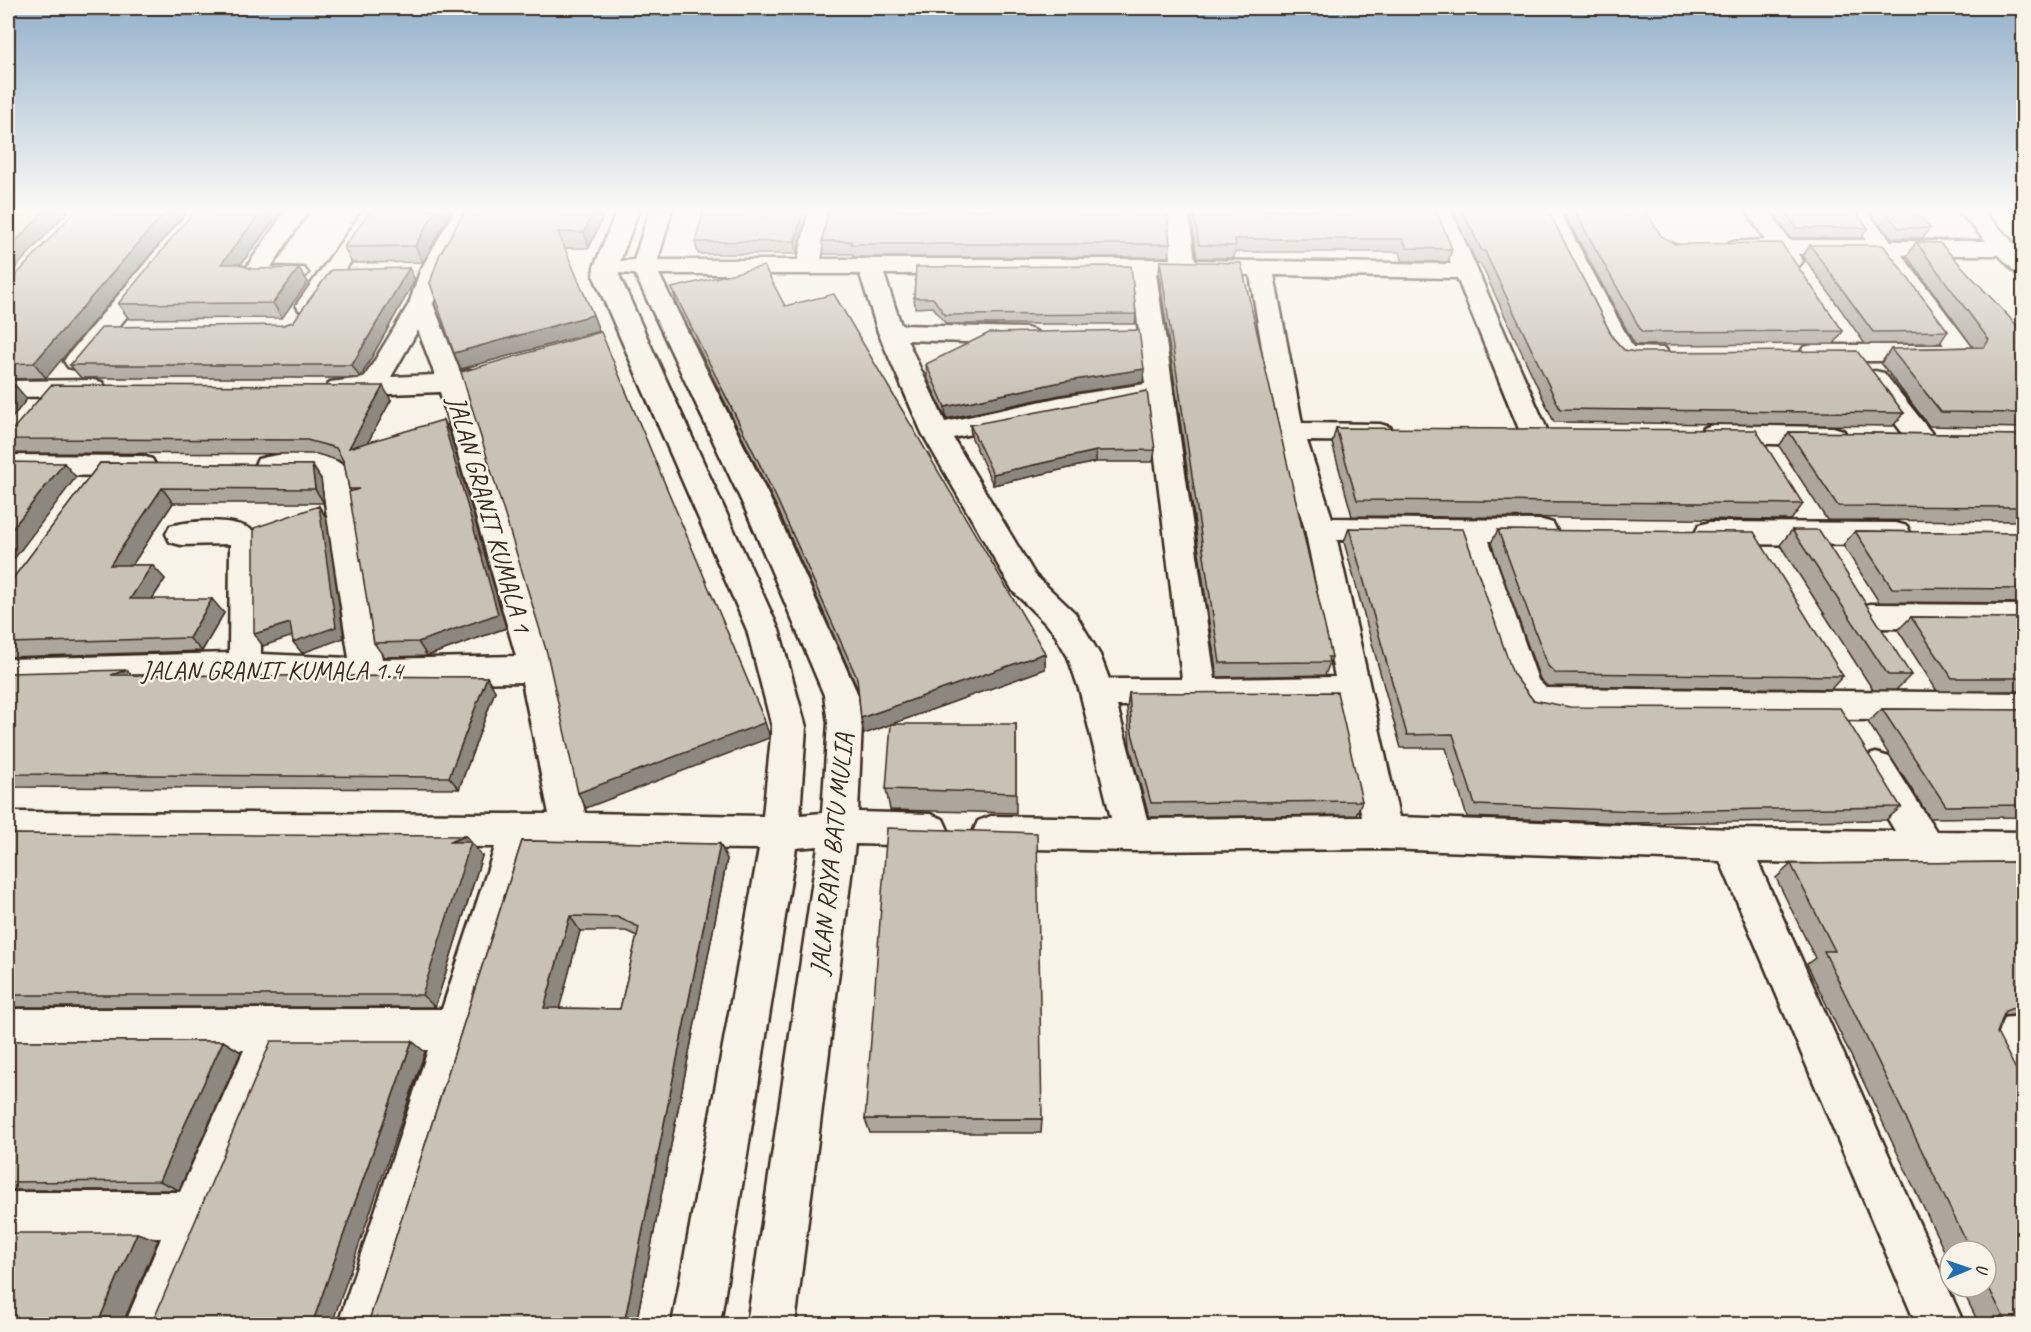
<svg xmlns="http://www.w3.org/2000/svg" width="2031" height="1332" font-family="Caveat,sans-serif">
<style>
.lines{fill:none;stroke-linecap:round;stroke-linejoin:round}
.minor-casing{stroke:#3b2a1e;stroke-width:5}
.minor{fill:#f7f3e8;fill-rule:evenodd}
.wall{fill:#aca69d;stroke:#3b2a1e;stroke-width:1.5;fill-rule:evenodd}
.shaded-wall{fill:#8c877f;stroke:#3b2a1e;stroke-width:1.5}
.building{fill:#c8c1b6;stroke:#3b2a1e;stroke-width:1.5;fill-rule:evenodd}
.labels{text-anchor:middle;stroke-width:5;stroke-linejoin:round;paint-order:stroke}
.street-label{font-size:26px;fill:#3b2a1e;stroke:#f7f3e8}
</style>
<rect width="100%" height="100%" fill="#f7f3e8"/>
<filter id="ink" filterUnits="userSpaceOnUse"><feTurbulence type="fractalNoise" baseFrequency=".0167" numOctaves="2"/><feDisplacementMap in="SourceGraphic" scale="12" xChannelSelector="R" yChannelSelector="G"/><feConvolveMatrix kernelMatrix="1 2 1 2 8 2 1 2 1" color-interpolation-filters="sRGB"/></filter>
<g filter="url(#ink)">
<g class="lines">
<defs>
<path id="minor" d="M190,210h23l-127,157 -9,2 -9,-2 -4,-6 4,-6z
M286,210h23l-38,57 33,1 4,5 -4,5 -44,3 -8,-2 -8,-8z
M364,210h23l-70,100 -9,2 -9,-2 -3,-5z
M455,210h22l-33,61 -11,33 27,68 10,-2 9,2 4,6 -4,6 -13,4 87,281 32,144 178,3 9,-89 -25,-97 -153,-353v-10l23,-57h22l-19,51 14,-1 16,-50h22l-14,50h140l11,-50h22l-10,49h350l-5,-49h22l7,50 256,4 -22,-54h22l98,224 -4,6 -10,3 -10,-3 -4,-6 -64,-156 -183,-3 28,148 78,1 10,3 4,6 -4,6 -10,3 -73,-1 25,77 210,2 11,3 4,8 -4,8 -11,3 -53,-1 49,139 8,8 478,5v28l-463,-3c-11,-2 -26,-1 -36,-7 -24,-16 -56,-138 -67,-170l-121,-1 62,277 333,12 163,2 -37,-63 5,-11 13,-4 13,4 47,74 88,1v34l-266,-4 206,462h-48l-196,-463 -336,-12 -251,2 -142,-3 -13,-5 -5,-11 5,-11 13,-5 120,2 -31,-126 -12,-35 -15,-26 -40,-40 -91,-158 -44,-101 -18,-58h-201l118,239 81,182 4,28 -4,89 72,2 13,5 5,11 -5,11 -13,5 -75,-2 -60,480h-48l71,-478 -22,2 -76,476h-48l87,-475 -226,-2 -147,477h-48l90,-274h-142l-113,274h-48l36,-86h-153v-46h172l64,-142 -236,-1v-40h434l53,-162 -487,-3v-32l541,2 -27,-132 -154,3 -123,-6 -237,6v-26l221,-6 1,-109 -49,1 -11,-3 -4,-8 4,-8c22,-6 77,-10 90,12l1,116 88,4 -28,-181c-18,-10 -43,1 -63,-4l-4,-7 4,-7c25,-7 76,-12 91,14l33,186 134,-3 -76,-264 -101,4 -9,-2 -4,-6 4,-6 34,-4 45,-74 11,-33zM618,273l17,1 112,239 77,182 4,28 -6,90 -22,2 6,-88 -27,-97zM1132,273l13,111 -84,13 -116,25 -38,-82 120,4 9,-3 4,-5 -4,-5 -9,-3 -126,-3 -17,-51zM1156,273l94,2 26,157 29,97 30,148 -120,2zM418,330l17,45 -44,2zM1148,400l34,279h-73l-9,-24 -25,-42 -40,-38 -82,-137 108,-23zM1340,704l22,113 -215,2 -30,-113z
M1537,210h22l74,137 32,1 4,6 -4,6 -37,3 -14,-5z
M1746,210h23l20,30h77l-24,-30h23l26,31h95l-28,-31h24l42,44v21l-8,-2 -17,-18h-97l70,92 4,6 -4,6 -9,2h-150l-9,-2 -4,-6 4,-6 9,-2h131l-66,-90 -80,-1 5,7 -4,5h-16l-8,-12 -45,-2 -4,-5 4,-5 35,-2z
M1875,371l9,2 46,58 4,6 -4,6 -10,3 -10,-3 -44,-58 -4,-6 4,-6z
M93,380l9,2 4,6 -4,6 -9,2 -85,1v-16z
M1713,425l120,2 10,3 4,6 -4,6 -10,3 -120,-2 -10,-3 -4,-6 4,-6z
M8,455l134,1 10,3 4,7 -4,7 -10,3 -134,-1z
M1710,522l186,1 11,3 4,8 -4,8 -11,3 -186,-1 -11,-3 -4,-8 4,-8z
M1870,604l154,1v24l-154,-1 -11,-3 -5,-9 5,-9z
M2024,1016v96l-15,-6 -31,-61 7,-21 15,-6z"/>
</defs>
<!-- minor casing -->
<use href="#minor" class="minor-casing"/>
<!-- minor -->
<use href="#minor" class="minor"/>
</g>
<!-- wall -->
<path class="wall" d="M282,210l-41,54 10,5 57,13 -26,36 -153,1 -11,-15z
M452,210l-29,52 -71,1 -8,-16z
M465,210h141l-17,38h-25l29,67 6,16 -138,38z
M808,210l-11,44h-99l-3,-12z
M1190,210h246l16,39 -4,13 -45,-1 -4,-9h-164l-1,6h-37z
M1452,210h96l65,128 11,12 280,63 -11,13 -339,-4 -70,-151 -4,-7h-3z
M1562,210h83l16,26 182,95 -9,13 -199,1z
M1772,210h82l14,18 -7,10h-71z
M1867,210h47l16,18 -7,10h-31z
M822,241l348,3 -1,13h-316v-3h-29z
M1916,242l108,91v95l-95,-2 -48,-63 10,-14 82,-2 -66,-91z
M1810,245l138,86 -8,12 -75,1 -62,-88z
M1160,261l172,396 -7,18 -108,2 -58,-402z
M916,267l220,47 -1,10h-189l-13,-17 -18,1 -1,-10z
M409,268l6,12 -55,98h-279l-11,-13 213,-40 10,-3z
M8,284l38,94 -38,1z
M672,288l113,18 260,347v16l-181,65 -3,-16 -3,-28 -79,-178 -102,-207z
M926,364l217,18 -82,13 -115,24 -19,-42z
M391,400l-23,42 82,-8 56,194 -79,28 -43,1 -10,-14 -23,-151 -2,-3 -5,-27 -27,-8 -306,-1 -3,-4v-10z
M970,425l185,25 -2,12h-57l-103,23 -22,-49z
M1336,428l467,76 -12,16 -439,-4 -20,-73z
M1789,432l235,3v86l-197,-1 -48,-74z
M100,463l212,2 9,14 3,24h-151l-41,62h20l13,14 -13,20 72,14 -22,38 -194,6v5v-77z
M1349,528l164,146 20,26 368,107 -15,13 -258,3 -161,-6 -21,-69h-45l-57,-206z
M1498,530l345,146 -12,13 -284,-3 -7,-7 -49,-136z
M1792,530l119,145 -15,15h-23l-93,-145z
M1855,531l169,2v70l-145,-1 -36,-57z
M1911,617l113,1v73h-87l-39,-61z
M8,673l124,2 355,2 8,14 -36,98 -451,-2z
M1129,693l233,108 -6,14 -207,2 -19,-70 -3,-39z
M1882,709l142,1v107l-94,1 -62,-96z
M1016,724v89l-126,-3 -4,-21z
M8,834l474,22 -47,151h-427z
M522,841l198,3 7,15 -91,465h-268zM580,931h46l11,5 -17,73 -61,-1z
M2024,862v152l-20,2 -7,17 27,291h-45l-18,-37h25v-36h-36v12l-143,-299 8,-6 -39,-80 15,-14z
M8,1041h215l18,11 -62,138h-171z
M865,1119h177l-1,14h-171z"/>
<!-- shaded-wall -->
<path class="shaded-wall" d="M45,210h24l-61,66v-26z
M167,210h21l-142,168 -12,-15z
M263,210h19l-52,68 -9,-14z
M436,210h16l-29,52 -8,-16z
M594,210h12l-17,38 -5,-16z
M803,210h5l-11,44 -2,-13z
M299,268l9,14 -26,36 -9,-15z
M409,268l6,12 -55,98 -8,-13z
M593,315l6,16 -138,38 -7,-16z
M1144,369l-1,13 -82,13 -115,24 -1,-12 116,-25z
M15,385l12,14 -19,24v-30z
M383,386l8,14 -34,62 -8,-14z
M443,420l7,14 56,194 -79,28 -9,-14z
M1096,451v11l-103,23v-11z
M64,463l12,14 -68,90v-33z
M312,465l9,14 3,24 -9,-14z
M162,488l11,15 -50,76 -13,-14z
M319,506l7,11 18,121 -42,15 -9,-11z
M152,565l13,14 -22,34 -13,-14z
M212,599l12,14 -22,38 -13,-13z
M290,623l9,11 -36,12 -9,-12z
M1045,653v16l-181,65 -3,-16z
M127,670l13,14 -29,-9z
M487,677l8,14 -36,98 -10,-12z
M764,719l5,15v4l-183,70 -8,-15z
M466,836l16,20 -47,151 -13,-12 27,-153z
M720,844l7,15 -91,465h-12z
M570,916l10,15 -24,90 -12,-13z
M223,1041l18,11 -62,138 -20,-9z
M412,1041l13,11 -93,272h-20z
M137,1233l21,7 -35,83 -21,-2 -2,-3z"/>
<!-- building -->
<path class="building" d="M8,210h37l-37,40z
M76,210h91l-133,153 -26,1v-80z
M195,210h68l-42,54h18l12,5 48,-1 -26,35 -155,1z
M371,210h65l-21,36 -71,1z
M465,210h129l-10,22h-26l35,83 -139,38 -24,-70 9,-27z
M704,210h99l-8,31 -100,1z
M828,210h339l3,34h-318l-1,-3h-29z
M1193,210h243l16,39 -45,-1 -4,-9h-168l1,7 -37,-1z
M1462,210h86l65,128 11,12 11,2 222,-1 47,62 -344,-4 -72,-151 -3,-7h-3z
M1574,210h71l16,26 14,8 106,-1 62,88 -201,1z
M1785,210h69l14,18h-72z
M1883,210h31l16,18h-31z
M1916,242l24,1 84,90v80l-83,-1 -50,-63 93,-2 5,-7z
M1810,245h73l65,86 -75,1z
M1160,261l81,2 91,394h-4l1,5 -109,1z
M764,266l21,40 49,-12 211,359 -184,65 -4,-40 -82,-183 -103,-207z
M1131,266l5,48 -191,1 -12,-17h-19l2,-31z
M409,268l-57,97h-282l32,-38 181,-2 10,-3 38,-52z
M1139,330l5,39 -83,13 -116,25 -19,-43 63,-31z
M601,332l163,387v4l-186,70 -31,-140 -86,-281z
M8,385h7l-7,8z
M51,385l332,1 -34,62 94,-28 55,194 -80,28 -44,1 -25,-151 10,-3h-10l-5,-27 -8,-14 -29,-8 -299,-1v-4z
M1147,391l8,59 -59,1 -103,23 -23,-49z
M1336,428l420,2 47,74 -446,-4z
M1789,432l235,3v72l-186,-1z
M8,462l56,1 -56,71z
M100,463l212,2 3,24 -153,-1 -52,77h42l-22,34h82l-23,39 -181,5v-58z
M319,506l17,121 -43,15 -3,-19 -36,11v-106z
M1349,528l114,1 50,145 20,26 37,7 270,1 61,99 -262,4 -164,-6 -22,-71 -46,1z
M1498,530l256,2 89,144 -288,-3 -7,-7z
M1792,530h27l92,145h-23z
M1855,531l169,2v56l-132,-1z
M1911,617l113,1v60h-72z
M127,670l-16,5 376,2 -38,100 -441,-3v-101z
M1337,692l25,109 -211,2 -19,-70 -3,-40z
M1882,709l142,1v95l-78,1z
M891,724h125v69l-130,-4z
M887,828l150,5 5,286h-177z
M8,834l458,2 -17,6h22l-49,153h-414z
M522,841l198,3 -96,480h-256zM570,916l47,1 22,10 -19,82 -76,-1z
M2024,862v142l-19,7 -8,22 27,52v239h-17l-21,-42v-31h-15l-147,-300h11l-44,-87z
M8,1041h215l-64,140 -151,1z
M271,1041h141l-100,283h-304v-91h129l-37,85 2,3 52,-2z"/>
</g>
<!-- sky -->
<linearGradient id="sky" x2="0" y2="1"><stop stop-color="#93b1cb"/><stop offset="0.53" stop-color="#fbfaf5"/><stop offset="1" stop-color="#fbfaf5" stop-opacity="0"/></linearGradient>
<rect width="2031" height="397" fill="url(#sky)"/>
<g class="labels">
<!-- street labels -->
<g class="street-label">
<text transform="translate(490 514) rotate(74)" y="9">JALAN GRANIT KUMALA 1</text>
<text x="272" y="679">JALAN GRANIT KUMALA 1.4</text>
<text transform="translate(831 854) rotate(-84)" y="9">JALAN RAYA BATU MULIA</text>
</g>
</g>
<!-- margin -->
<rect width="2031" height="1332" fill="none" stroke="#f7f3e8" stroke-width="30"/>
<rect x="15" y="15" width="2001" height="1302" fill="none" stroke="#3b2a1e" stroke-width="2" filter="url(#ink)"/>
<!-- north arrow -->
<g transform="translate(1968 1269) rotate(88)"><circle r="28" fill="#f7f3e8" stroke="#aca397" stroke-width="1.5"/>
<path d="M0-4.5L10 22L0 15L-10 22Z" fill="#1f6fb2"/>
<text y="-9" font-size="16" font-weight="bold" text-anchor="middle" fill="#3b2a1e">U</text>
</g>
</svg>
